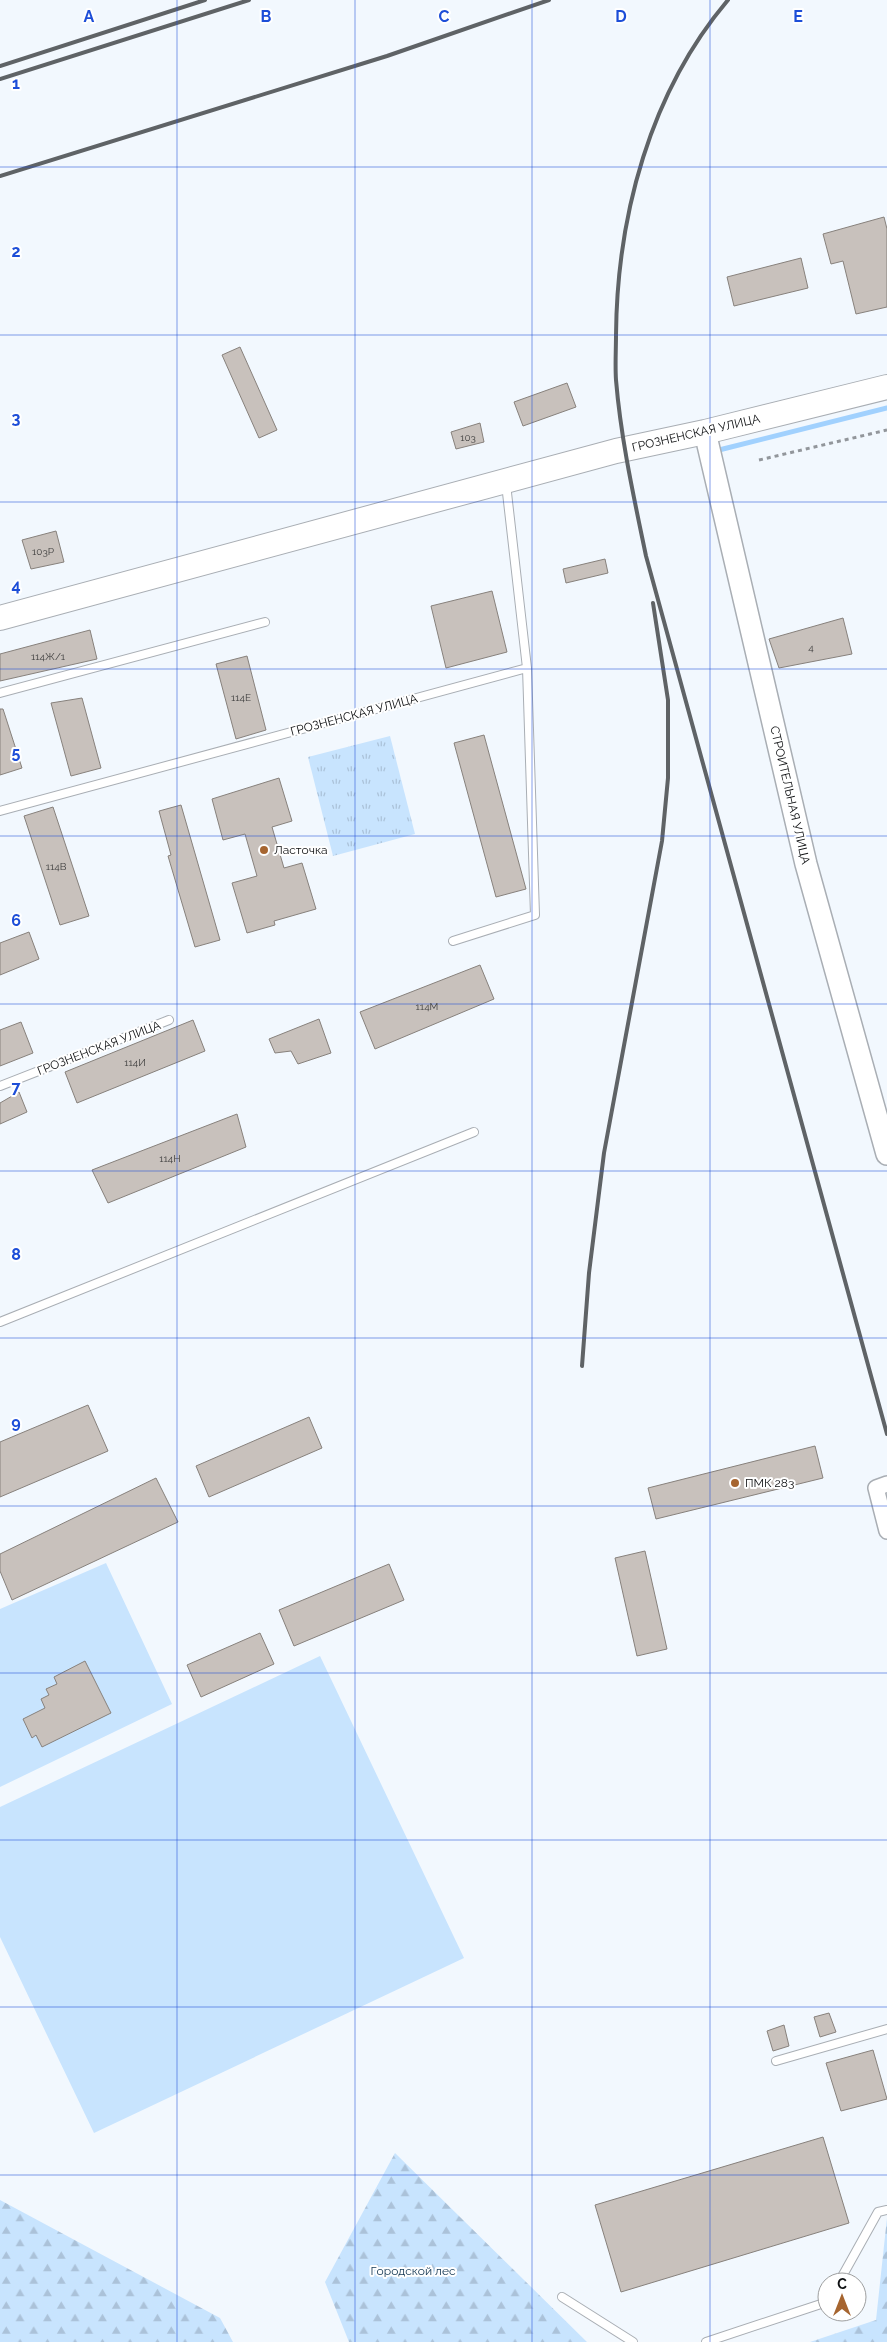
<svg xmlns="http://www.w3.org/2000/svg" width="887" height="2342" font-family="Raleway,sans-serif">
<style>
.grass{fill:url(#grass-tufts)}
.forest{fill:url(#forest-firs)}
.garden{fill:#c8e4fe}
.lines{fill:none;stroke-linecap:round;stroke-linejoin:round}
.stream{stroke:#a1d1fe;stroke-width:5}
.building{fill:#c8c1bc;stroke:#87817c}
.lane-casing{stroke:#a9aeb4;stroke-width:10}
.street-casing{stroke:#a9aeb4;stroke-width:18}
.secondary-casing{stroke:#a9aeb4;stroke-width:24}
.primary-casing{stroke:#a9aeb4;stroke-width:26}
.path{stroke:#92969b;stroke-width:3;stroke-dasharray:4 4;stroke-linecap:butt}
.lane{stroke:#fff;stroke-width:8}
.street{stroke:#fff;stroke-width:15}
.secondary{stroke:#fff;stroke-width:21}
.primary{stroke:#fff;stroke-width:24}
.rail{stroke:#5f6366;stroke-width:4}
.grid{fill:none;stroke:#1d4ed8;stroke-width:1;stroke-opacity:0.55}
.poi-dot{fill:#a66530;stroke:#fff;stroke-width:2}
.labels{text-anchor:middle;stroke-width:4;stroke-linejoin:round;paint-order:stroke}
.number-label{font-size:10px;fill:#3c3c3c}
.street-label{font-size:12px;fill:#0d0f11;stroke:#fff}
.poi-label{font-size:12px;fill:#0d0f11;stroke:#fff;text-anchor:start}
.park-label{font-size:12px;fill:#103451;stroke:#fff}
.grid-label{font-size:16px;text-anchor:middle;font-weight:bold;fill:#1d4ed8;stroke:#fff;stroke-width:4;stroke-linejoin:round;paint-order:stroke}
</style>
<defs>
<pattern id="grass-tufts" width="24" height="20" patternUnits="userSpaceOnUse" patternTransform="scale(1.25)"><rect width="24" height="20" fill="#c8e4fe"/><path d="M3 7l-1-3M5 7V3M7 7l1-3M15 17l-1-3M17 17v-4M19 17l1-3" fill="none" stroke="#abc2d9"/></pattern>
<pattern id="forest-firs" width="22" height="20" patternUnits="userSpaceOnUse" patternTransform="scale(1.25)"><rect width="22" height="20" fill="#c8e4fe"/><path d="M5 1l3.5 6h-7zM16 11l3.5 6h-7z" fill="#abc2d9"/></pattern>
</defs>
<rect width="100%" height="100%" fill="#f2f8fe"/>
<!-- grass -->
<path class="grass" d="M390,736l25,98 -82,22 -25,-99z"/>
<!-- forest -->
<path class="forest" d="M395,2153l192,189h-238l-24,-60z
M0,2200l220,118 13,24h-233z
M887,2218v124h-77l66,-22z"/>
<!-- garden -->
<path class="garden" d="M106,1563l66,141 -172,83v-178z
M320,1656l144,302 -370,175 -94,-196v-130z"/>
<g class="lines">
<!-- stream -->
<path class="stream" d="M715,451l172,-43"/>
</g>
<!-- building -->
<path class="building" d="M884,217l3,12v78l-31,7 -13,-53 -12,3 -8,-30z
M801,258l7,30 -74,18 -7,-29z
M240,347l37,83 -18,8 -37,-83z
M567,383l9,24 -53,19 -9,-24z
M480,423l4,19 -28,7 -5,-17z
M56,531l8,31 -33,7 -9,-29z
M605,559l3,14 -42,10 -3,-14z
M492,591l15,61 -61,16 -15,-62z
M843,618l9,36 -73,14 -10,-29z
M90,630l7,29 -97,22v-27z
M247,656l19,74 -30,9 -20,-75z
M82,698l19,70 -30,8 -20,-73z
M0,709h3l19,59 -22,7z
M484,735l42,154 -30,8 -42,-154z
M279,778l13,43 -20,6 12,41 18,-5 14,46 -42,12 1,4 -28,8 -15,-50 25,-7 -12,-42 -22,6 -11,-41z
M181,805l39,135 -25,7 -27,-91 3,-1 -12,-44z
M53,807l36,109 -29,9 -36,-109z
M29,932l10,27 -39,16v-32z
M480,965l14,34 -119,50 -15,-37z
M319,1019l12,34 -33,11 -7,-13 -16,2 -6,-14z
M193,1020l12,31 -128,52 -12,-31z
M21,1022l12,31 -33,13v-36z
M19,1092l8,20 -27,12v-21z
M237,1114l9,33 -138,56 -16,-33z
M88,1405l20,46 -108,46v-55z
M309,1417l13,31 -113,49 -13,-31z
M815,1446l8,32 -167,41 -8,-31z
M156,1478l22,44 -166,78 -12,-29v-17z
M645,1551l22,98 -30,7 -22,-98z
M389,1564l15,36 -110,46 -15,-36z
M260,1633l14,31 -73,33 -14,-32z
M85,1661l26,52 -69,34 -6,-12 -4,3 -9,-19 22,-11 -4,-9 8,-4 -3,-6 11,-5 -3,-7z
M829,2013l7,19 -16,5 -6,-20z
M784,2025l5,21 -16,5 -6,-20z
M873,2050l14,49 -46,12 -15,-48z
M823,2137l26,86 -228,69 -26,-87z"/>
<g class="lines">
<defs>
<path id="lane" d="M0,693l265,-71
M0,811l527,-143 -21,-184
M453,941l82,-26 -8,-247
M0,1086l169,-66
M0,1322l474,-190
M776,2061l111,-32
M839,2282l39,-70 9,-2
M562,2297l71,45
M706,2342l121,-40"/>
<path id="street" d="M887,1484l-11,4 11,43"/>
<path id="secondary" d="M705,432l101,432 81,290"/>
<path id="primary" d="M0,618l616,-167 89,-19 182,-45"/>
</defs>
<!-- lane casing -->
<use href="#lane" class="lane-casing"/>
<!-- street casing -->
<use href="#street" class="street-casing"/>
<!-- secondary casing -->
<use href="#secondary" class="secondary-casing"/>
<!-- primary casing -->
<use href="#primary" class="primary-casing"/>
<!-- path -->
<path class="path" d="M759,460l128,-30"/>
<!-- lane -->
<use href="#lane" class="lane"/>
<!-- street -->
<use href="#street" class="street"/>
<!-- secondary -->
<use href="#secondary" class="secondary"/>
<!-- primary -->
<use href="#primary" class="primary"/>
<!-- rail -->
<path class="rail" d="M728,0c-78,92 -111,216 -112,335 0,15 -1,30 0,45 5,60 18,118 30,176l241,878
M0,66l205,-66
M0,79l249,-79
M0,176l387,-120 162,-56
M582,1366l7,-93 15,-120 58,-312 6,-63v-78l-15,-97"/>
</g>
<!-- grid -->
<path class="grid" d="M177,0v2342M355,0v2342M532,0v2342M710,0v2342M0,167h887M0,335h887M0,502h887M0,669h887M0,836h887M0,1004h887M0,1171h887M0,1338h887M0,1506h887M0,1673h887M0,1840h887M0,2007h887M0,2175h887"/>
<!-- markers -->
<g class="poi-dot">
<circle cx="264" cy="850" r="5"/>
<circle cx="735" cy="1483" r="5"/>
</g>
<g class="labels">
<!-- number labels -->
<g class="number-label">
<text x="468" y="441">103</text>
<text x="43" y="555">103Р</text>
<text x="811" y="651">4</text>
<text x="48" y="660">114Ж/1</text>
<text x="241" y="701">114Е</text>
<text x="56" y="870">114В</text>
<text x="427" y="1010">114М</text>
<text x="135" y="1066">114И</text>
<text x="170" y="1162">114Н</text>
</g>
<!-- street labels -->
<g class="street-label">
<text transform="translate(696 433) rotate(-13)" y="4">ГРОЗНЕНСКАЯ УЛИЦА</text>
<text transform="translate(354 715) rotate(-15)" y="4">ГРОЗНЕНСКАЯ УЛИЦА</text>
<text transform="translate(790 795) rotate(77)" y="4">СТРОИТЕЛЬНАЯ УЛИЦА</text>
<text transform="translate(99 1048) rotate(-21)" y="4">ГРОЗНЕНСКАЯ УЛИЦА</text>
</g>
<!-- poi labels -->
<g class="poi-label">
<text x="274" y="854">Ласточка</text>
<text x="745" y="1487">ПМК 283</text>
</g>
<!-- park labels -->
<g class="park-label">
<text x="413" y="2275">Городской лес</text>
</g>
</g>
<g class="grid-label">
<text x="89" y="22">A</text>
<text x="266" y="22">B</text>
<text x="444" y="22">C</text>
<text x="621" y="22">D</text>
<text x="798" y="22">E</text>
<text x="16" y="89">1</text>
<text x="16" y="257">2</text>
<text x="16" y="424">3</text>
<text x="16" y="591">4</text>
<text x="16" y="758">5</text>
<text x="16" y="926">6</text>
<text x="16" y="1093">7</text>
<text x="16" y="1260">8</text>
<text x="16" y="1428">9</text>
</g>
<!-- north arrow -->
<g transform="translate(842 2297)"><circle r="24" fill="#ffffff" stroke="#9e9fa0"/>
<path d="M0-4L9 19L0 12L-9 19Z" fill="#a66530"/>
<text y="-8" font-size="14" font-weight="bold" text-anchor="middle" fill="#0d0f11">С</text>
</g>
</svg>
